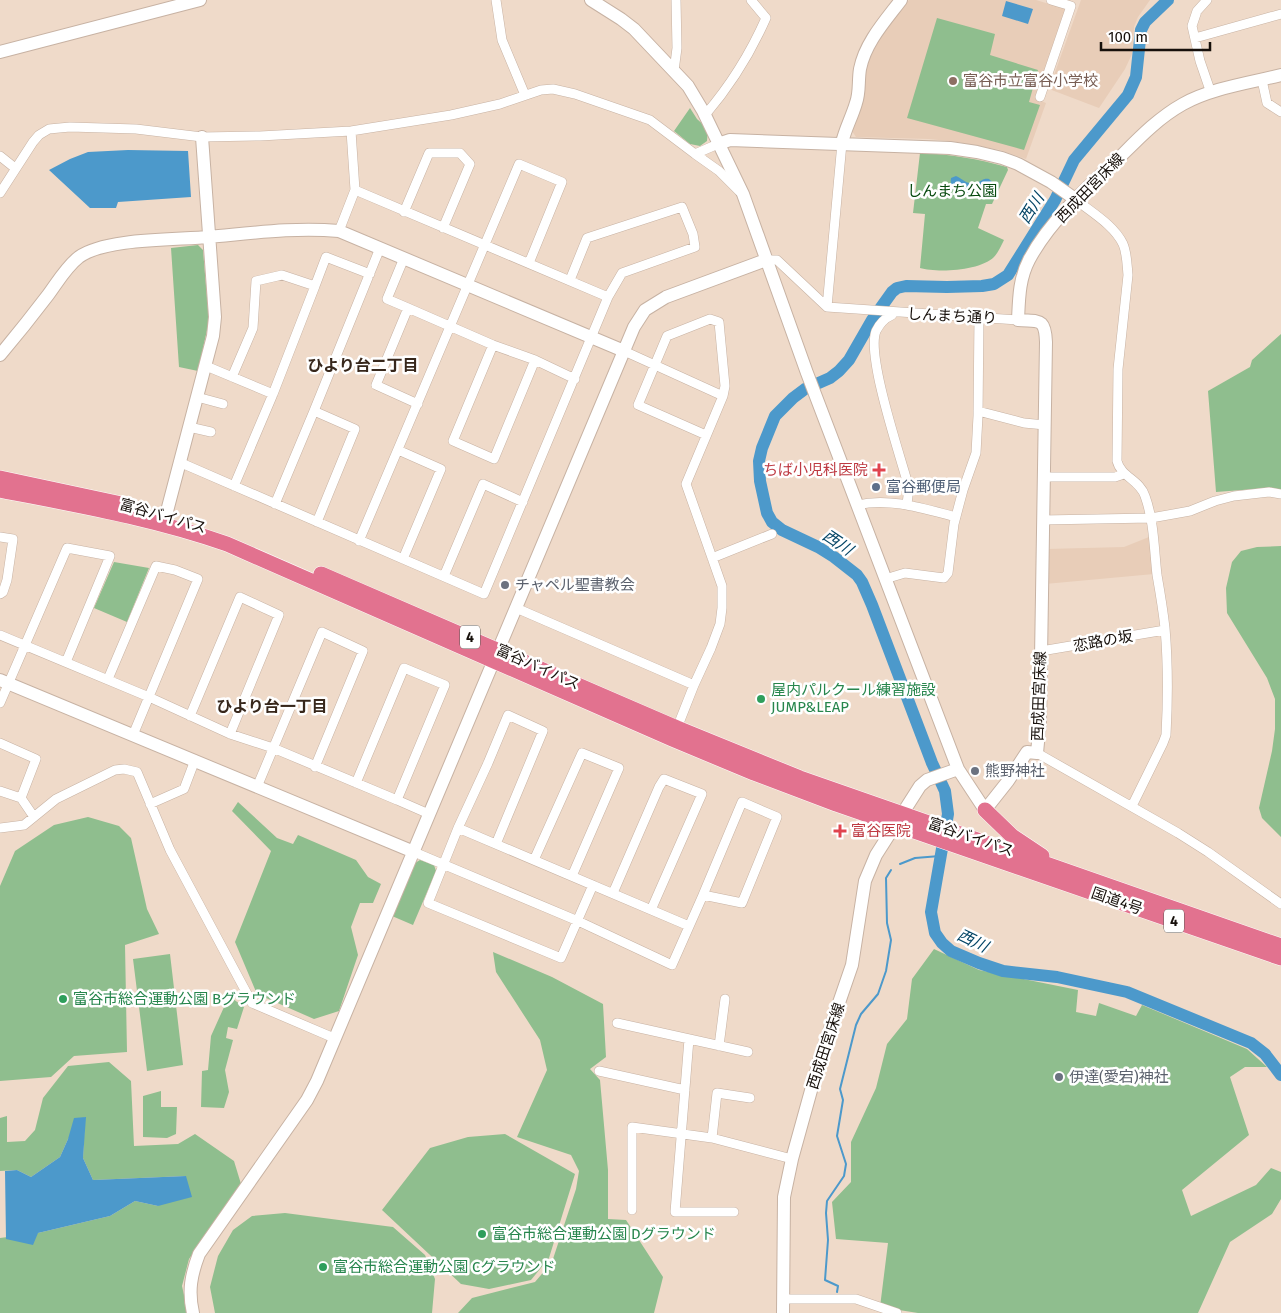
<svg xmlns="http://www.w3.org/2000/svg" width="1281" height="1313" font-family="'Fira Sans','Noto Sans JP',sans-serif">
<style>
.built{fill:#e8cdb8}
.green{fill:#8fbe8e}
.water{fill:#4c99cb}
.lines{fill:none;stroke-linecap:round;stroke-linejoin:round}
.stream{stroke:#4c99cb;stroke-width:2}
.river{stroke:#4c99cb;stroke-width:12}
.street-casing{stroke:#c7b2a3;stroke-width:10}
.secondary-casing{stroke:#c7b2a3;stroke-width:14}
.highway-casing{stroke:#fff;stroke-width:16}
.street{stroke:#fff;stroke-width:9}
.secondary{stroke:#fff;stroke-width:12}
.highway{stroke:#e2728f;stroke-width:15}
.education-dot{fill:#8d6e63;stroke:#fff;stroke-width:2}
.health-dot{fill:#e0444e;stroke:#fff;stroke-width:2}
.service-dot{fill:#5c6f8a;stroke:#fff;stroke-width:2}
.worship-dot{fill:#6b7280;stroke:#fff;stroke-width:2}
.leisure-dot{fill:#2e9e5b;stroke:#fff;stroke-width:2}
.labels{text-anchor:middle;stroke-width:5;stroke-linejoin:round;paint-order:stroke}
.shield{fill:#fff;stroke:#5d5854;stroke-width:1}
.shield-label{font-size:14px;font-weight:bold;fill:#17100b}
.education-label{font-size:15px;fill:#785e54;stroke:#fff;text-anchor:start}
.street-label{font-size:15px;fill:#17100b;stroke:#fff}
.park-label{font-size:15px;fill:#074a0f;stroke:#fff}
.health-label{font-size:15px;fill:#be3a42;stroke:#fff;text-anchor:end}
.service-label{font-size:15px;fill:#4e5e75;stroke:#fff;text-anchor:start}
.worship-label{font-size:15px;fill:#5b616d;stroke:#fff;text-anchor:start}
.leisure-label{font-size:15px;fill:#27864d;stroke:#fff;text-anchor:start}
.water-label{font-size:16px;font-style:italic;fill:#044566;stroke:#fff}
.neighbourhood-label{font-size:16px;font-weight:bold;fill:#37271b;stroke:#fff}
</style>
<rect width="100%" height="100%" fill="#efdac9"/>
<!-- built -->
<path class="built" d="M909,0h127l30,9 -30,90 10,4 -20,56 -26,-9 -43,-8 -28,-3 -73,-2 -4,-6 17,-77 18,-27z
M1081,0h69l-12,17 -4,10 -2,27 -7,15 -26,39 -50,-19z
M1149,537l5,37 -109,10 1,-35 78,-2z"/>
<!-- green -->
<path class="green" d="M937,18l58,16 -5,21 48,15 -9,32 11,3 -16,45 -117,-32z
M690,108l7,11 11,10 -1,12 -7,5 -10,-2 -16,-13z
M920,153c30,1 58,6 87,14l1,3 -16,34h-6l-8,24 26,12c-3,6 -6,13 -10,17 -14,14 -57,16 -74,11l5,-54 -12,-1z
M198,245l5,5 6,71 -11,50 -19,-4 -8,-119z
M1281,334v158l-12,-4 -53,4 -8,-101 42,-24 2,-7z
M1281,546v291l-19,-19 -3,-10 13,-57 3,-22v-30l-8,-21 -40,-65 -1,-25 6,-26 9,-11 16,-4z
M114,562l35,6 -22,54 -33,-14z
M238,802l39,36 16,6 5,-9 58,25 12,17 13,7 -8,19h-13l-9,24 7,28 -19,56 -25,8 -57,-25 -22,-52 36,-91 -39,-40z
M88,817l31,9 12,12 16,71 12,25 -34,11 2,107 -53,4 -23,21 -51,4v-195l15,-35 39,-26z
M420,860l14,5 2,6 -23,54 -21,-9 23,-53z
M934,949l45,21 99,20 -2,22 20,4 3,-13 37,13 6,-11 105,44 20,18h-22l-15,10 19,58 -67,55 9,26 65,-31 15,-17 10,4v27l-9,15 -42,28 -32,71h-280l-38,-6 8,-64 -52,-4 -4,-37 19,-20v-40l25,-54 11,-44 20,-25 5,-40z
M493,952l59,25 51,27 3,53 -16,12 10,11 8,90v49l18,1 37,57 -9,36h-196l14,-15 63,-16 17,-20 24,-73 3,-18 -8,-16 -54,-18 30,-67 -7,-30 -44,-68z
M170,954l13,111 -36,6 -14,-112z
M229,996l15,11 -7,22 -9,-2 -2,11 7,2 -8,30 4,22 -5,16 -23,-1 1,-36 6,-1 3,-34z
M109,1062l22,19 3,65 44,-2 17,-10 39,27 7,23 -52,75 -7,27 6,27h-188v-75l38,-5 72,-17 25,-15 23,5 28,-30 -93,4 -10,-22 2,-41 -17,22 -8,18 -29,20 -14,-7 -17,1v-53l7,-2v26l18,-1 10,-11 8,-32 25,-32z
M161,1091v16h16l-1,27 -9,4 -24,-1v-41z
M505,1134l70,40 -26,84 -18,22 -42,9 -28,-5 -79,-74 48,-62 38,-11z
M285,1213l108,14 32,28 10,24 -3,34h-217l-5,-26 8,-31 15,-26 19,-14z"/>
<!-- water -->
<path class="water" d="M1006,1l27,8 -5,15 -26,-8z
M128,150l60,1 3,46 -73,5 -2,6h-26l-41,-38 21,-11 18,-7z
M956,176c7,3 12,10 21,7 5,-2 6,-5 12,-4l4,4v5l-6,4h-4l-5,-5h-4l-4,7c-11,4 -21,-4 -19,-16z
M86,1117l-3,41 10,22 93,-4 6,21 -34,9 -23,-5 -25,15 -72,17 -5,12 -27,-6 -1,-68 12,-1 14,7 29,-20 8,-18 6,-21z"/>
<g class="lines">
<!-- stream -->
<path class="stream" d="M900,864l15,-6 25,-2
M837,1292l1,-6 -13,-6 3,-40 -2,-27 1,-12 17,-25 2,-12 -9,-28 6,-36 -3,-11 16,-64 5,-11 17,-20 8,-23 5,-31 -4,-17 -1,-45 5,-8"/>
<!-- river -->
<path class="river" d="M1168,0l-23,22 -4,8 -5,47 -8,18 -54,65 -19,40 -47,75 -14,9 -12,2 -35,1 -41,-1 -9,2 -5,4 -20,28 -23,40 -10,11 -9,7 -25,11 -12,9 -18,18 -13,32 -3,13 1,20 7,32 5,9 10,8 36,17 16,10 23,18 5,7 10,23 60,158 13,28 3,23 -17,98 4,21 7,10 9,8 28,12 24,8 54,6 70,15 124,51 14,11 16,21"/>
<defs>
<path id="street" d="M496,0l6,40 23,55
M1207,0l-10,11 -5,15 8,35 11,32
M1195,38l86,-24
M674,71l3,-23 -1,-48
M1262,80l5,23 14,9
M1040,97l31,-91 -20,-6
M705,115c25,-29 46,-63 61,-97l-15,-18
M695,154l24,17 20,20
M0,156l15,12
M355,190l253,107
M0,193l33,-51 6,-7 10,-6 21,-2 66,2 66,8 58,-1 91,-5 100,-16 49,-11 41,-14 12,-1 22,5 75,26 45,34 23,-10
M1075,199c16,13 39,26 48,45 4,9 4,21 5,31l-10,94 -1,92c4,16 23,19 28,35 9,25 9,52 12,79 3,17 6,35 8,53 3,35 3,71 1,107l-3,8 -31,63
M404,212l25,-59h31l10,11 -27,64
M339,231l16,-41 -4,-59
M404,258l-17,41 21,9
M766,260h11l50,47 191,13
M315,286l11,-29 44,17
M827,307l15,-164
M893,312l-1,3c-7,3 -12,8 -16,16 -10,25 25,127 33,157l-2,16
M493,345l-40,96 41,18 41,-99
M624,351l99,45 -37,88 36,102v22l-2,16 -9,24 -17,37 -17,43
M206,366l67,28 -39,92
M232,377l21,-49 3,-47 26,-6 33,11 -42,108
M197,397l26,7
M418,404l-42,-19 32,-77 85,37 42,15 40,19
M314,411l66,-163
M978,411l46,12 21,2
M189,427l22,5
M706,435l-68,-30 29,-69 43,-17 9,3 6,64 -2,10
M398,450l43,19 -38,90
M179,462l305,132 124,-297 14,-24 73,-26 -2,-13 -11,-27 -95,31 -17,42
M1044,477h71l9,-3
M275,504l39,-93 41,18 -38,93
M857,505c33,-8 68,4 99,12
M1043,520l108,-2 39,-7 25,-10 19,-5 35,-4 12,2
M0,537l13,2 -6,41 -4,12 -3,2
M359,541l160,-377 43,18 -33,81
M712,558l60,-24
M444,576l39,-92 40,18
M885,579l20,-6 39,5 4,-5 6,-49 9,-34 13,-37 2,-37 1,-99
M516,608l178,77
M0,635l149,62 81,37 43,14 124,52 48,-115 -41,-17 -48,115
M1041,651l124,-21
M108,679l48,-113 19,4 23,9 -65,156
M0,703l67,-155 43,8 -44,106
M190,716l50,-119 39,18 -49,119
M0,743l36,16 -15,39
M1037,753l141,80 30,19 73,52
M257,787l65,-155 41,19 -48,116
M0,791l21,7 13,19
M397,800l32,14
M742,802l35,15 -35,86 -39,-8z
M150,804l34,-15 11,-29
M0,828l24,-3 32,-26 59,-29 9,-1 13,3 33,78 82,153 82,35
M458,828l231,98
M496,844l47,-113 -35,-16 -20,48 -30,65 -30,75 133,55 32,-73
M414,852l164,69 94,44 31,-70
M534,860l48,-107 37,15 -47,108
M613,893l46,-106 5,-8 38,15 -51,116
M617,1023l131,29
M689,1039l-14,173h59
M719,1046l6,-47
M599,1071l86,19
M712,1138l5,-45 33,5
M632,1210v-83l80,11 80,21
M784,1299h72l41,14"/>
<path id="secondary" d="M591,0l30,19 13,10 54,57 15,25 40,83 64,179 151,396 27,41 23,-29 19,-29 10,1 3,-32 6,-379c-1,-25 -7,-20 -28,-22 1,-21 1,-41 11,-60 20,-38 58,-73 90,-102 20,-20 39,-40 64,-54 29,-16 66,-21 98,-29
M0,52l200,-52
M842,143c3,-14 10,-26 14,-40 4,-11 2,-22 4,-34 5,-26 25,-48 41,-69
M718,144l12,-4 220,8 27,4 25,6 16,6 33,18 24,17
M0,355c16,-19 32,-39 48,-60 9,-12 18,-28 31,-38 26,-19 97,-17 130,-20 44,-4 86,-10 130,-6l285,120
M166,515l47,-179 2,-19 -13,-180
M0,680l414,172
M193,1313c-5,-22 -2,-38 6,-59l108,-154 10,-19 317,-754 11,-17 21,-13 100,-37
M783,1313l1,-116 8,-38 28,-101 32,-93 13,-84 11,-26 44,-69 7,-6 31,-11"/>
<path id="highway" d="M0,478l131,28
M0,490c76,15 153,28 227,54l445,195 82,34 82,31 445,154
M321,574l356,154 123,50 481,168
M985,810l27,26 30,20"/>
</defs>
<!-- street casing -->
<use href="#street" class="street-casing"/>
<!-- secondary casing -->
<use href="#secondary" class="secondary-casing"/>
<!-- highway casing -->
<use href="#highway" class="highway-casing"/>
<!-- street -->
<use href="#street" class="street"/>
<!-- secondary -->
<use href="#secondary" class="secondary"/>
<!-- highway -->
<use href="#highway" class="highway"/>
</g>
<!-- markers -->
<circle class="education-dot" cx="953" cy="81" r="5"/>
<g class="health-dot">
<path d="M876.5 462.5h5v5h5v5h-5v5h-5v-5h-5v-5h5z"/>
<path d="M837.5 823.5h5v5h5v5h-5v5h-5v-5h-5v-5h5z"/>
</g>
<circle class="service-dot" cx="876" cy="487" r="5"/>
<g class="worship-dot">
<circle cx="505" cy="585" r="5"/>
<circle cx="975" cy="771" r="5"/>
<circle cx="1059" cy="1077" r="5"/>
</g>
<g class="leisure-dot">
<circle cx="761" cy="699" r="5"/>
<circle cx="63" cy="999" r="5"/>
<circle cx="482" cy="1234" r="5"/>
<circle cx="323" cy="1267" r="5"/>
</g>
<g class="labels">
<!-- shield labels -->
<g class="shield">
<rect x="460" y="625.5" width="20" height="23" rx="4"/>
<rect x="1164" y="909.5" width="20" height="23" rx="4"/>
</g>
<g class="shield-label">
<text x="470" y="642">4</text>
<text x="1174" y="926">4</text>
</g>
<!-- education labels -->
<g class="education-label">
<text x="963" y="86">富谷市立富谷小学校</text>
</g>
<!-- street labels -->
<g class="street-label">
<text transform="translate(1090 188) rotate(-46)" y="5">西成田宮床線</text>
<text transform="translate(952 316) rotate(3)" y="5">しんまち通り</text>
<text transform="translate(163 516) rotate(16)" y="5">富谷バイパス</text>
<text transform="translate(1103 641) rotate(-10)" y="5">恋路の坂</text>
<text transform="translate(538 667) rotate(24)" y="5">富谷バイパス</text>
<text transform="translate(1039 696) rotate(-88)" y="5">西成田宮床線</text>
<text transform="translate(971 837) rotate(19)" y="5">富谷バイパス</text>
<text transform="translate(1117 901) rotate(19)" y="5">国道4号</text>
<text transform="translate(826 1046) rotate(-72)" y="5">西成田宮床線</text>
</g>
<!-- park labels -->
<g class="park-label">
<text x="952" y="196">しんまち公園</text>
</g>
<!-- health labels -->
<g class="health-label">
<text x="868" y="475">ちば小児科医院</text>
<text x="851" y="836" text-anchor="start">富谷医院</text>
</g>
<!-- service labels -->
<g class="service-label">
<text x="886" y="492">富谷郵便局</text>
</g>
<!-- worship labels -->
<g class="worship-label">
<text x="515" y="590">チャペル聖書教会</text>
<text x="985" y="776">熊野神社</text>
<text x="1069" y="1082">伊達(愛宕)神社</text>
</g>
<!-- leisure labels -->
<g class="leisure-label">
<text x="771" y="695">屋内パルクール練習施設<tspan x="771" dy="17">JUMP&amp;LEAP</tspan></text>
<text x="73" y="1004">富谷市総合運動公園 Bグラウンド</text>
<text x="492" y="1239">富谷市総合運動公園 Dグラウンド</text>
<text x="333" y="1272">富谷市総合運動公園 Cグラウンド</text>
</g>
<!-- water labels -->
<g class="water-label">
<text transform="translate(1031 208) rotate(-58)" y="6">西川</text>
<text transform="translate(838 542) rotate(34)" y="6">西川</text>
<text transform="translate(973 940) rotate(26)" y="6">西川</text>
</g>
<!-- neighbourhood labels -->
<g class="neighbourhood-label">
<text x="363" y="371">ひより台二丁目</text>
<text x="272" y="712">ひより台一丁目</text>
</g>
</g>
<!-- scale -->
<path d="M1101 42v8h109v-8" fill="none" stroke="#17100b" stroke-width="2.5"/>
<text x="1108" y="42" font-size="15" fill="#17100b" stroke="#ffffff" stroke-width="4" paint-order="stroke">100 m</text>
</svg>
